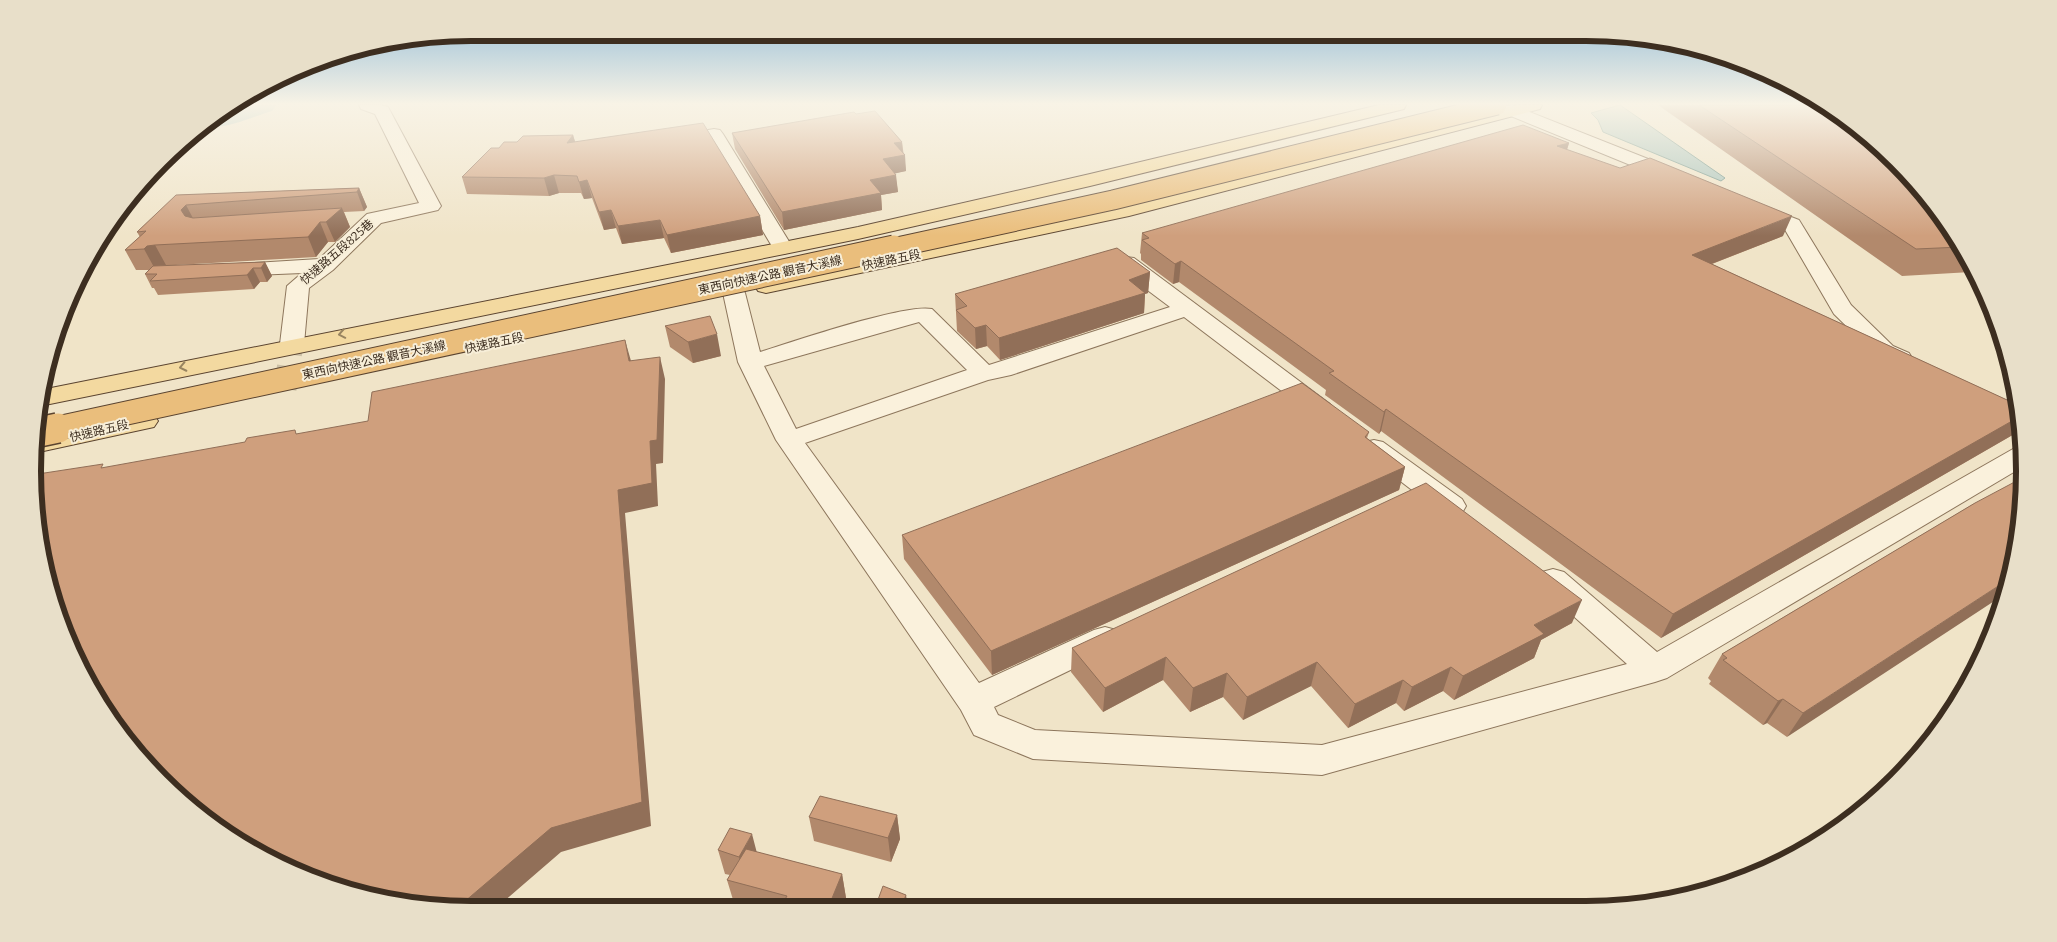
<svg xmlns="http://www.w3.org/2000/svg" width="2057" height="942" font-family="Bitter,'Noto Sans TC',serif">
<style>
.water{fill:#a9c4bc;stroke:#6f938a}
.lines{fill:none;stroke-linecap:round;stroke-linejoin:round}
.river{fill:#a9c4bc;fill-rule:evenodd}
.minor-tunnel{stroke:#ccc0a6;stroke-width:23;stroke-dasharray:23 12;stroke-linecap:butt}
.minor-casing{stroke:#8d765c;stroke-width:2}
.primary-casing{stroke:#5b4430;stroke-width:2}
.minor{fill:#faf1dc;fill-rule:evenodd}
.primary{fill:#f3d9a0;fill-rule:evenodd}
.trunk-bridge-far2-casing{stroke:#5b4430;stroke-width:21;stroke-linecap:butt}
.trunk-bridge-far1-casing{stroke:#5b4430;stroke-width:25;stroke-linecap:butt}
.trunk-bridge-casing{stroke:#5b4430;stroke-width:32;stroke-linecap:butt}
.trunk-bridge-far2{stroke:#eabe7c;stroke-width:19}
.trunk-bridge-far1{stroke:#eabe7c;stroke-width:23}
.trunk-bridge{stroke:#eabe7c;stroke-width:29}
.wall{fill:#b2896c}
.shaded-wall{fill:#916f58}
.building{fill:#cf9f7d;stroke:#916f58}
.oneway{stroke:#988460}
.labels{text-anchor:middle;stroke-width:4;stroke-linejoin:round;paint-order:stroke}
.far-street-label{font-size:12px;fill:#3d2e20;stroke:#f7eed8}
.rim{fill:none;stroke:#3d2e20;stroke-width:6}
</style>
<rect width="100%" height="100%" fill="#f0e4c8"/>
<!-- water -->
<path class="water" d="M1620,105l105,73 -4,3 -118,-49 -5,-12 -7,-7z"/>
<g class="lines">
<!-- river -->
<path class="river" d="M232,105h44l-4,6c-21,6 -48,20 -69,15z"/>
<!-- minor-tunnel -->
<path class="minor-tunnel" d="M285,389l7,-45"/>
<defs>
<path id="minor" d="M359,105h22l7,2 53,99 -3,4 -57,13 -48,47 -24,18 -5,56 -4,5 -8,2 -8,-2 -4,-5 7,-58 15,-13 -70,3 -8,-1 -3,-5 3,-5 95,-6 48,-45 52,-11 -44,-89 -14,-5z
M1512,105l169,67 2,4 -2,4h-14l-161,-66 -2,-4 2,-4z
M714,129l6,1 3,4 70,114 -3,4 -7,2 -7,-2 -3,-4 -68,-114 3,-4z
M1755,203l44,17 52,85 42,41 16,7 3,5 -3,5 -9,2 -23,-9 -43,-42 -50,-86 -36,-15 -3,-4 3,-4z
M1126,257l8,1 196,146 4,5 -4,5 -9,3 -9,-3 -128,-97 -173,58 -23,5 -183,63 174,240 115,-53 11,-3 11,3 5,9 -5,9 -122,59 4,8 37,15 287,15 305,-81 -85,-76 -4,-8 4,-8 11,-3 11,3 93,80 356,-203 9,-2 2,19 -357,212 -12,4 -333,93 -289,-16 -59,-24 -13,-25 -185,-270 -38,-78 -15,-69 3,-5 8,-2 8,2 3,5 15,59c32,-10 146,-49 172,-43l57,56 181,-58 -52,-39 -3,-5 3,-5zM919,322l48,48 -171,59 -32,-63z
M1374,440l9,2 79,57 4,7 -4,7 -10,2 -10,-2 -77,-59 -4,-6 4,-6z"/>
<path id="primary" d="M1379,105h27l-2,4 -314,77 -232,53 -818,167 1,-16 817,-163 232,-53z
M1516,105h26l-2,4 -411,107 -363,77 -8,-2 -3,-5 3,-5 8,-2 362,-75z
M145,413l9,2 4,6 -4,6 -115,25v-16z"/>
</defs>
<!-- minor casing -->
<use href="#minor" class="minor-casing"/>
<!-- primary casing -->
<use href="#primary" class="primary-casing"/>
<!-- minor -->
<use href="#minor" class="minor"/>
<!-- primary -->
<use href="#primary" class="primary"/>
<defs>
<path id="trunk-bridge-far2" d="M888,249l225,-49 384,-95"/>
<path id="trunk-bridge-far1" d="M53,429l841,-182"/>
<path id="trunk-bridge" d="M39,432l19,-4"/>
</defs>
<!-- trunk-bridge-far2 casing -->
<use href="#trunk-bridge-far2" class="trunk-bridge-far2-casing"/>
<!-- trunk-bridge-far1 casing -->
<use href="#trunk-bridge-far1" class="trunk-bridge-far1-casing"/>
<!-- trunk-bridge casing -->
<use href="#trunk-bridge" class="trunk-bridge-casing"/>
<!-- trunk-bridge-far2 -->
<use href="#trunk-bridge-far2" class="trunk-bridge-far2"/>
<!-- trunk-bridge-far1 -->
<use href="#trunk-bridge-far1" class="trunk-bridge-far1"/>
<!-- trunk-bridge -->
<use href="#trunk-bridge" class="trunk-bridge"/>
</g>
<!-- wall -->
<path class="wall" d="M1658,105h168l124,122 27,49 -6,-4 -69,4z
M856,114l46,28 4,29 -11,2 3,19 -17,3 1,15 -98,20 -49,-81 -3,-16z
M573,135l2,7 185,74 3,19 -92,18 -7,-15 -42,6 -6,-16 -12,2 -12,-32 -8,1 -3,-6h-22l-10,3 -82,-2 -5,-17 37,-29 18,-6z
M1569,143l-2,7 216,86 -71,28 306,141 2,21 -4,7 -355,205 -280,-207 -2,3 -54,-39 1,-5 -147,-108 -6,2 -32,-24v-6l-1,-1 2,-20z
M359,188l8,19 -3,4 -20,1 6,15 -15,15h-7l-12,15 -158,9 107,-4 7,14 -5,6h-7l-6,7 -96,6 -4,-7h-2l-7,-14 4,-4h-13l-11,-20 15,-13 -3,-5 39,-37z
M1150,272l-2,21 -3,1 -1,19 -144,47 -13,-14 -11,3 -19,-18 -2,-37z
M665,326l56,30 -28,7 -23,-16z
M1369,432l-2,6 38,29 -6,23 -407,185 -88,-116 -2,-24z
M1975,503l-188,234 -20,-14 -4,2 -54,-41 2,-3 -3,-3 14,-24z
M1572,623l-31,17 -7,18 -80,42 -11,-9 -39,20 -8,-8 -48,25 -37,-42 -68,34 -20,-23 -33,15 -27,-32 -60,32 -32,-40 1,-24z
M897,815l3,24 -9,23 -77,-21 -5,-24z
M718,850l39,2 85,22 4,24 -4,10 -87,1 -21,-6 -7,-23 3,-5 -5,-1z"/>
<!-- shaded-wall -->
<path class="shaded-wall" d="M573,135l5,16 -11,-8z
M902,142l1,13h2l1,16 -22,5 -1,-17 11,-16z
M1569,143l-6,18 -6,-15z
M554,175l5,18 -10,3 -5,-18z
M896,175l2,17 -17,3 1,15 -98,20 -2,-18 88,-32z
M587,180l5,18 -8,1 -5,-17z
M359,188l8,19 -3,4 -7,-19z
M186,205l10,19 -5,6 -10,-20z
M342,208l8,19 -15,15 -9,-20z
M611,210l5,18 -12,2 -5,-18z
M760,216l3,19 -92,18 -4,-18z
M1792,216l-9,20 -100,39 9,-20z
M660,220l4,18 -42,6 -4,-18z
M320,222l8,20 -12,15 -8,-20z
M155,245l11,20 -8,1 -3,3 -11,-20 3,-3z
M1181,261l-2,21 -6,2 2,-20z
M265,262l7,14 -5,6 -6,-14z
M253,268l7,14 -6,7 -7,-14z
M1150,272l-2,21 -3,1 -1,19 -144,47 -1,-22 130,-58z
M986,325l1,21 -11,3 -1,-21z
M717,334l4,22 -28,7 -5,-21z
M625,340l6,21h-2z
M660,357l5,22 -2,84 -7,1 2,42 -33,7 26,313 -90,26 -66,57 -24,1 -14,-2 161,-418 32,-49z
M1386,409l-5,22 -2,3 5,-22z
M2019,417l1,9 -4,7 -355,205 12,-24z
M38,465l8,10 -8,15z
M1405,467l-6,23 -407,185 -1,-24z
M2009,579l-4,15 -218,143 16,-24z
M1582,600l-10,23 -31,17 -7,18 -80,42 9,-24 71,-51z
M1166,657l-3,23 -60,32 2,-24z
M1317,662l-6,24 -68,34 4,-23z
M1451,667l-8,24 -39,20 8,-24z
M1227,673l-4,24 -33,15 3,-24z
M1403,680l-7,23 -48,25 7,-24z
M1783,699l-16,24 -4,2 15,-24z
M897,815l3,24 -9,23 -3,-24z
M752,834l6,23 -13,24 -6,-24z
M842,874l4,24 -4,10h-14z
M906,895l2,13h-7z"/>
<!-- building -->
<path class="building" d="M1699,105h127l3,1 67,55 54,66 11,20 -45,2z
M875,111l27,31 -8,1 11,12 -22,4 13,16 -26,5 11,13 -99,19 -50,-79 122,-21 2,2z
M703,123l57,93 -93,19 -7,-15 -42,6 -7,-16 -12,2 -12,-32 -8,2 -2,-6 -23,-1 -10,3 -82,-1 29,-29h8l5,-6h13l6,-6 50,-1 -6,8z
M1523,125l46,18 -12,3 63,22 30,-10 142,58 -100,39 326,150 1,12 -346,197 -287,-205 -2,3 -55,-39 5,-2 -153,-110 -6,3 -33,-24 7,-2 -7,-5z
M359,188l-2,4 -171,13 -5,5 4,6 8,2 149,-10 -16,14h-6l-12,15 -153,8 -8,1 -3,3 -19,1 21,-19 -9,1 39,-37z
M1117,248l33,24 -21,8 16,13 -146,45 -13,-13 -11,3 -19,-18 11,-4 -12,-12z
M265,262l-4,6h-8l-6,7 -97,6 7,-7h-12l8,-8z
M710,316l7,18 -29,8 -23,-16z
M625,340l4,21 31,-4 -3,83 -7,1 2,42 -34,7 24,312 -91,26 -94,80 -72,-7 -82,-25 -121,-75 -91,-111 -35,-78 -20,-83 2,-55 65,-10 -2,4 144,-26 2,-4 48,-8 1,4 72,-13 4,-29z
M1302,383l67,49 -4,5 40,30 -414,184 -89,-116z
M2024,477l-8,79 -7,23 -206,134 -20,-14 -5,2 -55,-41 4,-2 -5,-4 253,-151z
M1426,483l156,117 -48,25 10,9 -81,42 -12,-9 -39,20 -9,-7 -48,24 -38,-42 -70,35 -20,-24 -34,15 -27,-31 -61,31 -33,-40z
M820,796l77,19 -9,23 -79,-21z
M730,828l22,6 -13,23 -21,-7z
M746,849l96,25 -14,34h-36l-11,-2 6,-10 -60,-16z
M883,886l23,9 -5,13h-26z"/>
<!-- one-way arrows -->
<defs><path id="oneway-chevron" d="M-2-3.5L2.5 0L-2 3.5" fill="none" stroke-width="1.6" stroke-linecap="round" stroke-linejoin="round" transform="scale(1.25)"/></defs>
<g class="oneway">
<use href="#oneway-chevron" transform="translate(342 334) rotate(169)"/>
<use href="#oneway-chevron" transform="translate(183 367) rotate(168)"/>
</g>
<!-- sky -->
<linearGradient id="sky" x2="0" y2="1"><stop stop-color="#8fbad6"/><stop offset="0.44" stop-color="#f8f3e6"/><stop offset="1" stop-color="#f8f3e6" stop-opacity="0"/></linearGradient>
<rect width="2057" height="236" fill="url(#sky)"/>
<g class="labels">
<!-- far-street labels -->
<g class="far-street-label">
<text transform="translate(337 252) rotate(-41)" y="4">快速路五段825巷</text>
<text transform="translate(891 260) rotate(-12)" y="4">快速路五段</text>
<text transform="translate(770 275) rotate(-12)" y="4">東西向快速公路 觀音大溪線</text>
<text transform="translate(494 343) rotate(-12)" y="4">快速路五段</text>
<text transform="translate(374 360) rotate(-12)" y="4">東西向快速公路 觀音大溪線</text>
<text transform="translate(99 431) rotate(-13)" y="4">快速路五段</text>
</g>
</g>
<!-- crop -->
<path d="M0 0H2057V942H0ZM471 41H1586A430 430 0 0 1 2016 471V471A430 430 0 0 1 1586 901H471A430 430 0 0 1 41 471V471A430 430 0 0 1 471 41Z" fill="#e8dfc9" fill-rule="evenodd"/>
<path class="rim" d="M471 41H1586A430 430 0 0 1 2016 471V471A430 430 0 0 1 1586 901H471A430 430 0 0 1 41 471V471A430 430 0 0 1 471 41Z"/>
</svg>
